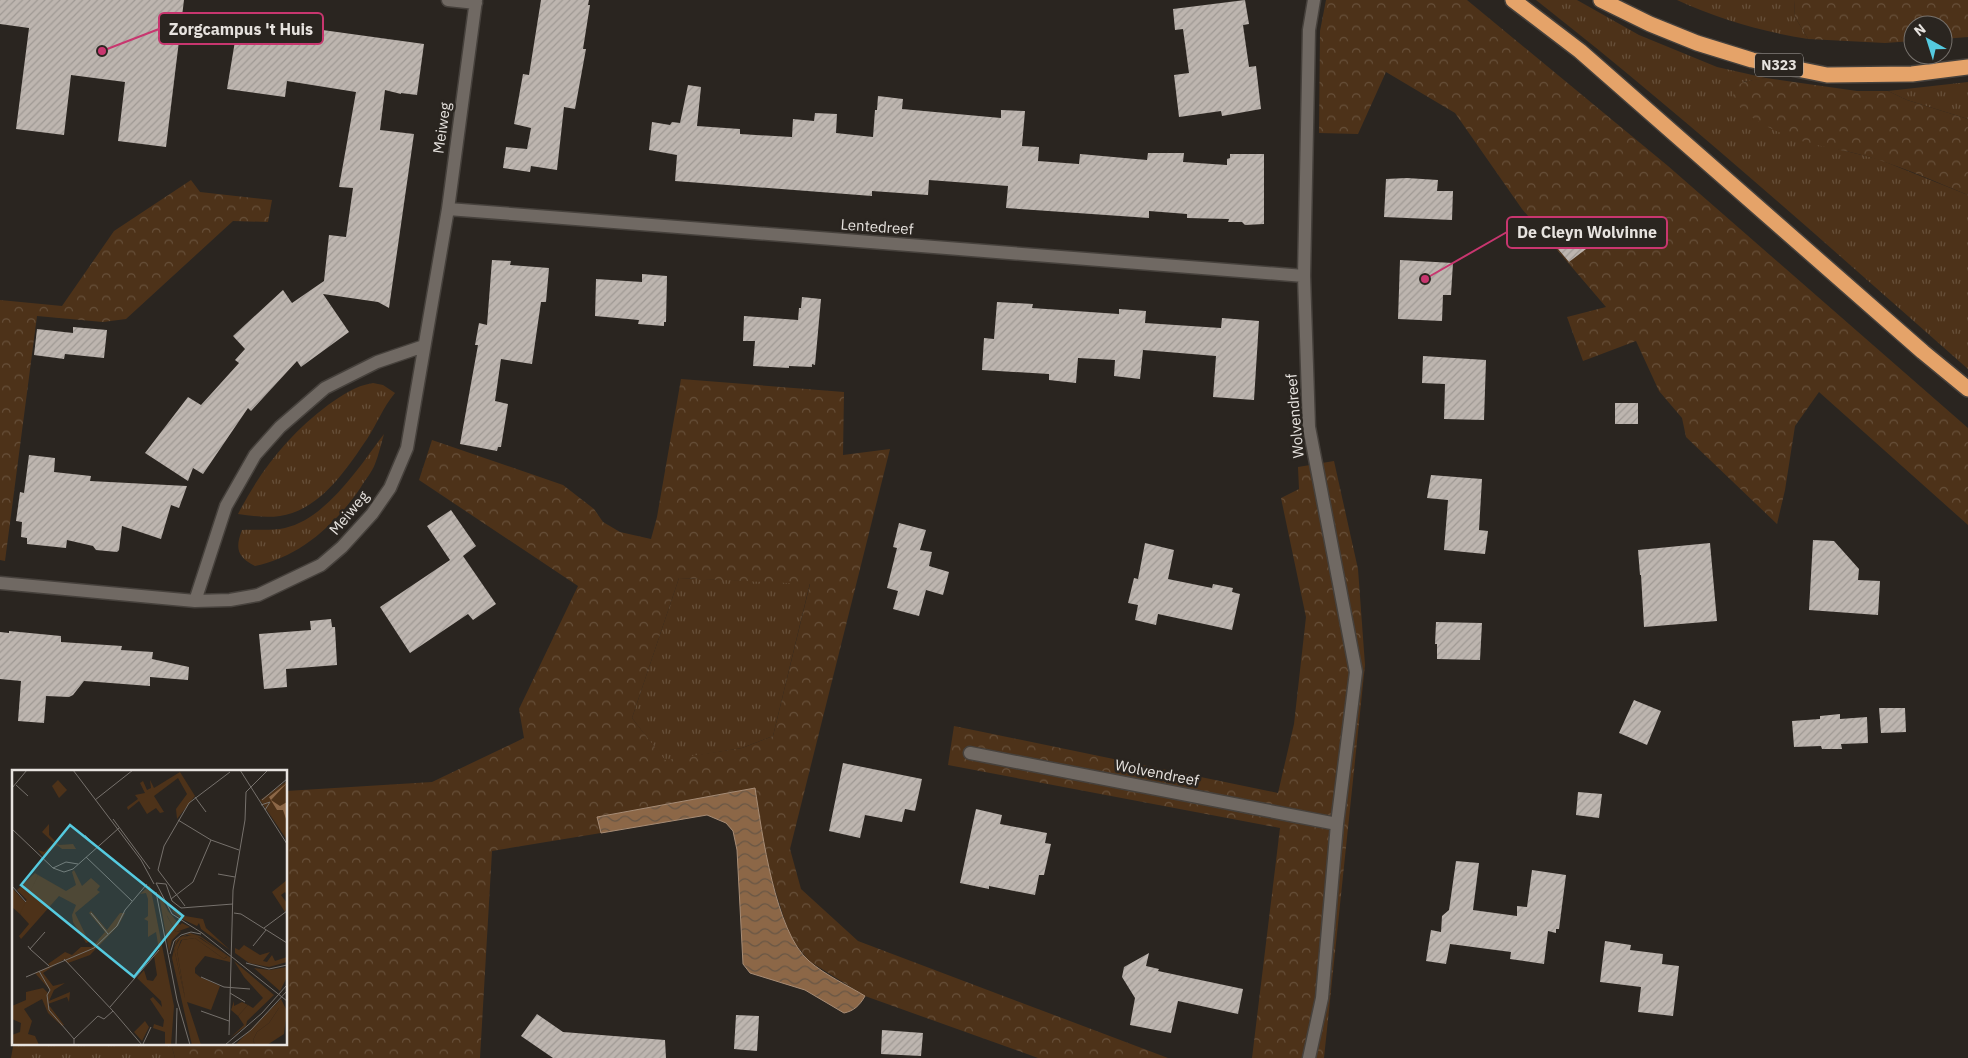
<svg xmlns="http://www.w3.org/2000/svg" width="1968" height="1058" font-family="'IBM Plex Sans',sans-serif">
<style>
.grass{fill:url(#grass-tufts)}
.forest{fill:url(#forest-crowns);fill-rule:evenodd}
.water{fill:url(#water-waves);stroke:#a78c75}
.building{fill:url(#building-hatch)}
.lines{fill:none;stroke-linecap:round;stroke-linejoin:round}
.street-casing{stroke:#46413c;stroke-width:15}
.highway-casing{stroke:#46413c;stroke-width:18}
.street{stroke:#706963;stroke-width:12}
.highway{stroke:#e5a369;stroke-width:15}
.labels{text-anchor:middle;stroke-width:5;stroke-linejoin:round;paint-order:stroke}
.shield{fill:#2a2520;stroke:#aeaaa6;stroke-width:1}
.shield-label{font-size:14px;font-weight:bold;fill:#e7e3df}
.street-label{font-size:15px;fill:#e7e3df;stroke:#2a2520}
.inset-road{fill:none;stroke:#76716c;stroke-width:1}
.view{fill:#55cadf;fill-opacity:0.15;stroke:#55cadf;stroke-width:2.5}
.inset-edge{fill:none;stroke:#e7e3df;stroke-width:2.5}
.leader{fill:none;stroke:#c8366f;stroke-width:2}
.callout-dot{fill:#c8366f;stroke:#2a2520;stroke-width:2}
.callout{fill:#2a2520;stroke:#c8366f;stroke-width:2}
.callout-label{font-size:16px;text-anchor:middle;font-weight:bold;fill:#e7e3df}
</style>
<defs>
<pattern id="grass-tufts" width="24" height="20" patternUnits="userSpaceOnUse" patternTransform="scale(1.25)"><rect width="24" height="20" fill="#4d3219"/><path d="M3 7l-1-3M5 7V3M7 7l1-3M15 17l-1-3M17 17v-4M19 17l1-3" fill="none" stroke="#67503a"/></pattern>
<pattern id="forest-crowns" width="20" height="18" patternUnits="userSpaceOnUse" patternTransform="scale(1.25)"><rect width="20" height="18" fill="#4d3219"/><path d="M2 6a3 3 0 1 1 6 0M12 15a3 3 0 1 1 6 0" fill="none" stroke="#67503a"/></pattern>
<pattern id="water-waves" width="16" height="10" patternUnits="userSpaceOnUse" patternTransform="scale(1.25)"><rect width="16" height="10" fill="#8c6747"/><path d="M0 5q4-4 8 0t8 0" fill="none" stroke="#685645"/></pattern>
<pattern id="building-hatch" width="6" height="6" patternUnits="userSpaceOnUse" patternTransform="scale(1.25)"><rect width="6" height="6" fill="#bdb5af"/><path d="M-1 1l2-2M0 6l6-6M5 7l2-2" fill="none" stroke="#9f9994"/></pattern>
</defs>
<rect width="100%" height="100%" fill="#2a2520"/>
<!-- grass -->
<path class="grass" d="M1536,0h41l62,35 78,32 49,11 -23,4 54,57 81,20 90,36v174c-142,-125 -283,-252 -432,-369z
M1677,0h117l1,17 13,22c-45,-7 -90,-20 -131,-39z
M1968,82v37l-61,-19 -19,-9z
M373,383l10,2 12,8c-12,14 -18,31 -28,46 -21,31 -47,71 -87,77 -14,2 -28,0 -42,-2 22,-43 51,-80 90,-109 15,-10 26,-19 45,-22z
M384,434c-3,10 -5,20 -9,30 -3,8 -10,16 -14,23 -25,37 -61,70 -106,79 -18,-9 -20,-18 -13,-36 14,-1 29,1 43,-2 42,-10 74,-61 99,-94z
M679,578l131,5 -37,153 -31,12 -77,13 -33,-43z
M14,1041v3h157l4,14h-164z"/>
<!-- forest -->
<path class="forest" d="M1326,0h141l201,166 300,262v97l-149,-133 -24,34 -10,64 -8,34 -91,-87 -4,-19 -23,-27 -23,-50 -53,20 -16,-44 39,-10 -84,-98 -67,-96 -69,-41 -28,62 -39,-1 1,-102z
M1794,0h174v37l-25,2v-14h-30v16l-28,2 -77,-4 -13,-22z
M1766,78l91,13h31l19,9 61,19v76c-29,-12 -59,-25 -89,-35 -26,-9 -55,-12 -81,-20 -17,-6 -61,-25 -64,-44 -3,-16 22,-16 32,-18z
M191,180l9,12 72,8 -4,22 -35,-1 -107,98 -23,3 -66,-6 -32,245 -5,-1v-260l62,6 52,-75z
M681,379l163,13 -1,63 47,-6 -100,400 11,40 57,52 310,117h-130l-173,-62 -56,-35 -19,-24 -23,-73 -13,-76 -157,29 4,16 -109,18 -12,207h-305l-4,-14h115v-253l146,-9 92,-44 -5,-29 59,-123 -159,-106 13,-40 131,45 31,24 9,13 17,10 31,7 6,-22zM679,578l131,6 -37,152 -31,12 -77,12 -33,-42z
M1334,461l24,108 7,96 -41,393h-72l28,-230 -332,-63 6,-39 324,67 16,-69 12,-107 -25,-119 18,-9 -1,-22z"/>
<!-- water -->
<path class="water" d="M755,788c7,44 20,144 54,173 16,14 38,24 56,35 -5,9 -11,15 -21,17l-39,-23 -55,-17 -7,-9 -6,-114 -4,-19 -7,-8 -19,-8 -106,18 -4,-16z"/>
<!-- building -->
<path class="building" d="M0,0h184l-18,147 -48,-6 7,-59 -54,-7 -7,60 -48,-6 13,-101 -29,-4z
M541,0h48l-1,5h2l-7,44h3l-11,60 -11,-2 -7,63 -26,-4 -1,6 -27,-4 3,-21 21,2 4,-21 -17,-4 9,-50 6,1z
M1245,0l4,24 -6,1 6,42 7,-1 5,43 -39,7 -1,-5 -42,6 -5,-42 15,-2 -6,-44 -8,1 -2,-21z
M238,23l57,9 1,-4h12l116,16 -7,51 -16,-2v1l-16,-4 -5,40 34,4 -25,174 -11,-6 -55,-8 26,38 -48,35 -4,-6 -46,50 -3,-3 -45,66 -10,-6 -5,13 -43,-28 43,-56 13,8 38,-42 -4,-3 10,-11 -12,-13 50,-46 9,13 32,-22 5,-46 17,2 7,-49 -14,-1 17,-95 -69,-11 -2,16 -58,-8z
M688,85l13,2 -4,39 43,3v5l52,3 1,-18 21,2 1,-8 22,1 -1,19 37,4 2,-27h2l1,-14 25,3 -1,10 99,9v-8l24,1 -3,35 17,1 -1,14 41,3 1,-10 67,6 1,-7h36l-1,9 44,3v-6l3,-1v-4h34v70l-19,1 -3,-3h-14l1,-3 -42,-1v-4l-38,-3v7l-143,-10 2,-22 -79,-6 -1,15 -56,-4v5l-197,-15 2,-26 -28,-5 3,-28 18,3 2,-3 8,1z
M1407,178l31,2 -1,11h16l-1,29 -68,-3 2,-38z
M1569,230l17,19 -17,13 -16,-19z
M492,260l19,1 -1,4 39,3 -3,34h-5l-9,62 -31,-5 -6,42 13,3 -7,43h-3l-1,4 -37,-7 18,-99h-3l4,-22 8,2z
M1400,260l53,3 -2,32h-8l-1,26 -44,-2z
M642,274l25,2 -1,46h-2v4l-26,-2 1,-4 -44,-4 1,-37 46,3z
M802,297l19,2 -6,66 -3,-1v3l-23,-1v2l-36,-2 2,-25h-12l1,-25 54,4 1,-12h2z
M997,302l36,2 -1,4 87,6v-5l27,2 -1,12 76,5 1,-10 37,3 -5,79 -41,-3 3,-41 -73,-6 -3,29 -26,-3 1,-16 -37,-2 -2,25 -27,-3v-6l-67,-4 2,-32 10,1z
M73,327l34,3 -3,28 -39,-4 -1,5 -30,-4 3,-26 36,4z
M1423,356l63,4 -2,60 -40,-1 1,-35 -23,-1z
M1615,403h23v21h-23z
M29,455l26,3 -1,14 37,4 -1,5 97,5 -8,22 -8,-3 -10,34 -39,-13 -3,24 -2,2 -21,-2 -3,-4 -26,-6 -1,8 -39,-4v-6l-6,-1 1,-15 -6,-1 4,-29 4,1z
M1431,475l51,4 -3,51 9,1 -3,23 -41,-4 4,-50 -21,-2z
M451,510l25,36 -13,10 33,48 -23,16 -5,-6 -58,39 -30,-46 70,-47 -23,-34z
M899,523l27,7 -6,20 12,2 -3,14 20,6 -6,23 -17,-5 -7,26 -26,-7 5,-18 -11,-3 10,-40 -4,-1z
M1813,540l21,1 25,28 -1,11 22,1 -2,34 -69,-5z
M1145,543l29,7 -6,29 44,9 1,-4 20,4 -1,4 8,2 -8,36 -74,-16 -2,11 -21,-5 3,-15 -10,-2 6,-25 4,1z
M1710,543l7,78 -73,6 -3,-52h-1l-2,-25z
M331,619l1,8h3l2,38 -51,4 1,18 -23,2 -5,-55 52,-4 -1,-9z
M1436,622l46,1 -2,37 -43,-1v-15h-2z
M9,631l52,5v6l61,4 -1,4 32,2 -1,7 37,8 -1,13 -38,-3v9l-66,-5 -11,14 -4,2 -23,-1 -2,27 -26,-2 3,-40 -21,-2v-47l9,1z
M1634,700l27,11 -14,34 -28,-12z
M1879,708h26l1,24 -25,1z
M1840,714v5l27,-2 1,26 -27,1 1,5h-20l-1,-3 -27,1 -2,-26 28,-2v-3z
M843,763l79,16 -7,32 -10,-2 -3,13 -37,-7 -5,23 -31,-7z
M1578,792l24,2 -3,24 -23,-3z
M976,809l26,6 -2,9 47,9 -2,10 6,1 -7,31h-5l-4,20 -46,-9v3l-29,-6z
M1456,861l23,2 -6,47 44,6v-10l10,1 5,-37 34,5 -7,54h-3v4l-8,-2 -4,33 -34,-5 1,-7 -61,-8 -4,20 -20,-3 5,-31 10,2 1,-16 7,-6z
M1605,941l26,4 -1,5 33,4 -1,10 17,2 -6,50 -35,-4 3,-25 -41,-5z
M1149,953l-3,13 13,3 -1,2 85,18 -5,25 -60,-13 -7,32 -41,-8 5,-27 -13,-21 2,-10z
M537,1014l26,18 102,8 1,18h-113l-32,-22z
M736,1015l23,1 -2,35 -23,-2z
M882,1030l41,3 -2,23 -40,-2z"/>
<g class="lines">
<defs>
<path id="street" d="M448,0l28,3
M448,209l856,67
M0,583l195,18 35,-1 28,-5 63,-30 21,-18 30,-33 18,-26 17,-40 41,-239 28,-209
M195,601l31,-95 29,-51 25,-28 45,-39 52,-26 47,-16
M970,753l367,71
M1309,1058l13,-60 15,-174 19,-152 -47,-245 -5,-151 5,-246 5,-30"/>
<path id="highway" d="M1513,0l67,51 343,301 45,37
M1601,0l49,24 47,19 55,17 75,15 85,-1 56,-7"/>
</defs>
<!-- street casing -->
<use href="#street" class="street-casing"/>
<!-- highway casing -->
<use href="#highway" class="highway-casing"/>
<!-- street -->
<use href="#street" class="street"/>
<!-- highway -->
<use href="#highway" class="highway"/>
</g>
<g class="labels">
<!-- shield labels -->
<rect class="shield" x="1755" y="53.5" width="48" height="23" rx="4"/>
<g class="shield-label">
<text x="1779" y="70">N323</text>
</g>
<!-- street labels -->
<g class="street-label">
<text transform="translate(442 128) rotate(-82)" y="5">Meiweg</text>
<text transform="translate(877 227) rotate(4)" y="5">Lentedreef</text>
<text transform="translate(1295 416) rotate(-95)" y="5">Wolvendreef</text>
<text transform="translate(349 513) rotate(-50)" y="5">Meiweg</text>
<text transform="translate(1157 773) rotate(11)" y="5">Wolvendreef</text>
</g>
</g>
<!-- overview -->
<g transform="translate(12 770)">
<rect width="275" height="275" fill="#2a2520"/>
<path d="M23,103l3,2 -10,26 -11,-11zM1,119l14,15 -7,10 -8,-7zM70,119l7,7 -9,7 -7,-4v-4zM146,120l10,21 -1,5 9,16 5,-1 -9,9 -3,12zM178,163l10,3 31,22 -1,4 -25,-6 -10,12v5l5,4 20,9 -9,24 -24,-8 14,43h-9l-1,-4 -19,-83 4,-19zM175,165l14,3 26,19 -3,2 -29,-21 -13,2 -5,11 8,47 -11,-50 4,-8zM275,197v10l-7,14 -26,-23 16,2zM269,229l6,12 -8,-3 -10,15 -12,9 -4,8 2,5h-20zM222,231v5l8,-4 6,3 -10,11 -7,-6zM133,251l4,6 -7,14 -8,-9z" fill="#4d3219" fill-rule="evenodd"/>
<path d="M168,2l15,24 -18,23 -1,-10 11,-15 -9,-16 -24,18 10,16 -4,1 -4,-5 -9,6 -8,-13 -11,9 -1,-3 11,-8 -3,-4 10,-2 -5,-10 3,-2 4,9 4,-2 -1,-8 4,8zM275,11v59l-27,-40zM37,54v11l10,10 14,-1 3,5h-14l-5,-4 -13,12 -6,-7 6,2 10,-9 -12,-11zM62,100l8,16 9,-8 9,8 -3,4 3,2 -25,21 14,29 -3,1 -13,-21 -1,-7 4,-10 -17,-9 -38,43 -2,-3 10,-12 -9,-10 18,-39 28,16 10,-6 -4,-13zM275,110v15l-2,-3 -4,3 6,8 -2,9 -13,-20zM138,115l24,121 -3,39h-6v-13l-12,-4 1,-4 9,3 1,-7 -14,-21 3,-2 9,10 -1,-6 -24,-23 7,-8 3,10 6,1 4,-6 -3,-19 5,-6 -3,-18 -8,5v-16l-4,-2 4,-3v-17l-2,-6 -6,1zM163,138l10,8 18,3 3,9 24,22 -29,-21 -2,-6 -2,3 -15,-7 -10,-8zM79,141l16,19 13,-17h5l-7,13 -28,29 -22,8 -5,-3 -20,13 10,13 12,-3 -11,7 -5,11 21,-9 -1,10 -2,-5 -19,7 16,21 -2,1 -14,-13 -6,-14 -18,10 8,12 -4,13 7,2 4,9h-25l-2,-10 8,-3 1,-9 -9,-4v-13l14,-6v-8l17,-4 5,5 2,-3 -15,-17 15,-7 -2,-2 17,-12 7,3 9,-8h11l13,-15 -16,-19zM156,141l12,14 2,-2 8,4 -14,5 -11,-20zM183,165l32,21 -3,3 -29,-21 -14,2 -4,11 8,47 -11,-50 7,-11zM232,175l16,10 10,-3 -7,9 4,1 5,-7 3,6 12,-4v5l-18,5 -20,-4 -14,-10v-5l4,2zM222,191l40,34 -27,26 -1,5 -16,12 14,-13 -6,-9 10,-11 5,3 10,-10 -19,-21zM271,237l4,4 -3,23 -17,11h-12l-2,-5 4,-8 12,-9 10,-15z" fill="#4d3219"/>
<path d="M46,10l9,10 -8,8 -7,-12z" fill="#4d3219"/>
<path d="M275,13l-16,17 9,6 7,-4v20l-4,-12h-6l-8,-13z" fill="#8c6747"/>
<path class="inset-road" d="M61,0l68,90 13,24M228,0l47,74M4,15l12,11M0,18l15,-18M183,27l11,15M83,30l38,-30M250,30l25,-21M249,35l9,-3 -5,8M101,49l37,50M166,50l33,20 28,10M0,59l41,39 11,4 9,-3 46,-41M73,65l12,12M74,87l46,44M41,98l13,-6 12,2M206,104l17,3M144,113l10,1 6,17 9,7 52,-4M144,113l16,31 30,19 85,68M0,116l14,16M144,122l21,108 13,45M159,129l22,-17 18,-42M173,136l-27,-36 6,-24 25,-43 41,-31M79,143l17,21M222,143l7,1 46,29M252,158l23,-17M16,176l2,3 15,-17M241,176l13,-16M18,179l19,17M158,184l4,-13 7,-6 10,-3 10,2M52,189l49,52 -9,8 -6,-3 -24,23M234,193l23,6 18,-4M27,201l11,19 -3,5 2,15 25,29v6M14,207l68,-29 23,-22 8,-16 22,-26M189,207l23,10 26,2M218,223l15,9M98,237l49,-57M101,241l29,34M189,241l28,10M217,265l4,-145 12,-70 1,-28 22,-22M131,274l8,-17M164,275l1,-37M213,275l37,-32 25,-28M219,275l20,-15 36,-39"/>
<path class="view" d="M58,55l113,91 -49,61 -113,-92z"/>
<rect width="275" height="275" class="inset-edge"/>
</g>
<!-- callouts -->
<path class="leader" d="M102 51L159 29M1425 279L1507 232"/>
<g class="callout-dot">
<circle cx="102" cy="51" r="5"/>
<circle cx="1425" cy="279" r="5"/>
</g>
<g class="callout">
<rect x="159" y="13" width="164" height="31" rx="5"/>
<rect x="1507" y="217" width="160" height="31" rx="5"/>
</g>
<g class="callout-label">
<text x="241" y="35">Zorgcampus 't Huis</text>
<text x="1587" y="238">De Cleyn Wolvinne</text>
</g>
<!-- north arrow -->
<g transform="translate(1928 40) rotate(321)"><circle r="24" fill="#2a2520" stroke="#76716c"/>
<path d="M0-4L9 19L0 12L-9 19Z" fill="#55cadf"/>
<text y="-8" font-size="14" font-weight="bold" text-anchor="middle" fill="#e7e3df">N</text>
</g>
</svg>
